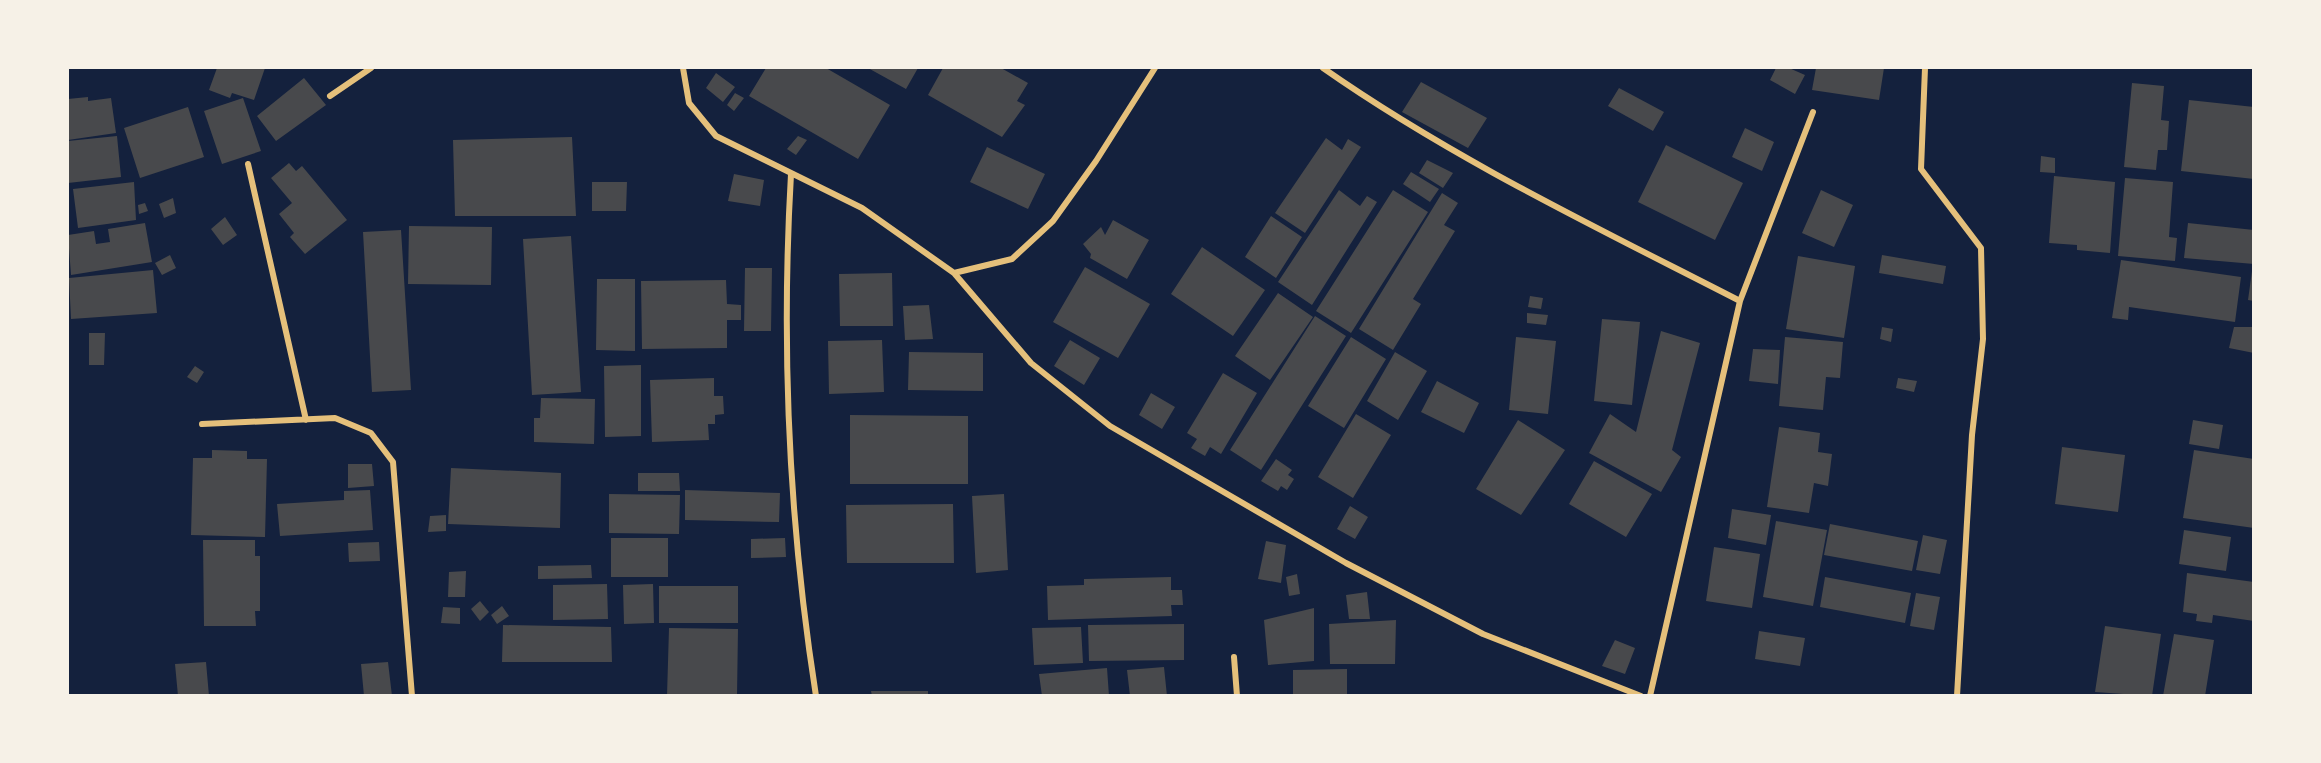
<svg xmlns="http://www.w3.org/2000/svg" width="2321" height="763" font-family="'Open Sans',sans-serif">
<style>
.building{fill:#48494c}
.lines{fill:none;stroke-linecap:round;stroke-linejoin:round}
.minor{stroke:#e5c07b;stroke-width:6}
</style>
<rect width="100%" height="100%" fill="#14213d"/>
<!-- building -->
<path class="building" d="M217,68h48l-11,32 -22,-7 -2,5 -21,-8z
M766,68h60l64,37 -32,54 -109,-63z
M868,68h50l-12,21z
M943,68h58l27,15 -11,18 8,4 -23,32 -74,-42z
M1776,68h13l16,7 -10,19 -25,-14z
M1816,68h68l-5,32 -67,-10z
M716,73l19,14 -12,15 -17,-14z
M304,78l22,27 -50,36 -19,-25z
M1421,82l66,36 -19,30 -66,-36z
M2132,83l32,3 -3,34 8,1 -2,29h-9l-2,20 -32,-3z
M1619,88l45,24 -11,19 -45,-25z
M735,93l9,5 -10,13 -7,-6z
M88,97v4l23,-3 5,35 -48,7v-41z
M243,98l18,53 -39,13 -18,-53z
M2189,100l65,7v72l-73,-8z
M188,107l16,50 -64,21 -16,-50z
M1745,128l29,14 -12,29 -30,-14z
M117,136l4,41 -53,6v-42z
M798,136l9,4 -11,15 -9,-6z
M572,137l4,79h-121l-2,-76z
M1326,138l16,12 6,-11 13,8 -56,86 -30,-20z
M1666,145l77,38 -28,57 -77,-38z
M987,147l58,27 -17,35 -58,-27z
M2041,156l14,2v15l-15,-1z
M1427,160l26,13 -10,15 -24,-15z
M289,163l7,8 6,-5 45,54 -42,34 -15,-17 4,-4 -15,-19 13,-11 -21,-25z
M1411,172l28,17 -9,13 -27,-18z
M734,174l30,6 -4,26 -32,-5z
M2054,176l61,6 -5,71 -33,-3v-5l-28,-2z
M2125,178l48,4 -4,55 8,1 -2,23 -57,-5z
M134,182l2,38 -58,8 -5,-39z
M592,182h35l-1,29h-34z
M1339,190l21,16 7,-10 10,6 -65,103 -34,-23z
M1393,190l35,22 -77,121 -35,-22z
M1821,190l32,15 -19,42 -32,-14z
M1442,193l16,10 -14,22 11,6 -42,68 8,5 -28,46 -34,-21z
M173,198l3,15 -12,5 -5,-14z
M145,203l3,8 -9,3 -1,-9z
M1271,216l31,21 -26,41 -31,-21z
M225,217l12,18 -14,10 -12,-16z
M1113,220l36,20 -22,39 -37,-21 1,-4 -8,-10 18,-17 4,8z
M145,223l7,39 -81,13 -3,-40 26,-4 2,13 14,-2 -2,-13z
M2188,223l66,7v34l-70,-6z
M409,226l83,1 -1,58 -83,-1z
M401,230l10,160 -39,2 -9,-160z
M571,236l10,156 -49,3 -9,-156z
M1202,247l63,43 -32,46 -62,-42z
M170,255l6,13 -14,7 -7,-12z
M1882,255l64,11 -3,18 -64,-11z
M1798,256l57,10 -11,72 -58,-9z
M2121,260l120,17 -6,45 -106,-15 -1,13 -16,-2z
M1085,267l65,37 -32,54 -65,-36z
M745,268h27l-1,63h-27z
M153,270l4,43 -86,6 -2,-41z
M2252,271h2v30l-6,-1z
M892,273l1,53h-53l-1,-52z
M597,279h38v72l-39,-1z
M726,280l1,24 14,1v15h-14v28l-85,1 -1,-68z
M1278,293l35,24 -43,63 -35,-24z
M1530,296l13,2 -2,11 -13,-2z
M929,305l4,34 -28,1 -2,-34z
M1527,313l21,2 -2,10 -19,-2z
M1315,316l31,20 -85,134 -31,-20z
M1602,319l38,3 -8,83 -38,-4z
M1882,327l11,2 -2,13 -11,-3z
M2234,327h20v26l-25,-5z
M1661,331l39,12 -28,107 9,7 -20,35 -72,-39 21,-39 26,18z
M89,333h16l-1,32h-15z
M1351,337l35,22 -42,69 -36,-22z
M1516,337l40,4 -8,73 -39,-4z
M1785,337l58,5 -3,36 -14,-1 -3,33 -44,-4z
M882,340l2,52 -55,2 -1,-53z
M1070,340l30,18 -16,27 -30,-19z
M1753,349l27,1 -2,34 -29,-3z
M909,352l74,1v38l-75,-1z
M1395,352l32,19 -29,49 -31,-19z
M641,365v71l-36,1 -1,-71z
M195,366l9,6 -7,11 -10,-6z
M1223,373l34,20 -36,61 -11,-7 -5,9 -14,-8 6,-9 -10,-6z
M714,378v18h9l1,18 -9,1v9h-7l1,16 -57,2 -2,-62z
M1898,378l19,3 -3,11 -18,-4z
M1437,381l42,22 -15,30 -43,-21z
M1151,393l24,14 -13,22 -23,-14z
M541,398l54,1 -1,45 -60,-2v-24h6z
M1356,414l35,21 -38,63 -35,-21z
M850,415l118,1v68h-118z
M1518,420l47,30 -44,65 -45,-26z
M2193,420l30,5 -4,24 -30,-5z
M1779,427l41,6 -2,19 14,2 -4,32 -14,-3 -5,30 -42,-6z
M2062,447l63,8 -7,57 -63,-8z
M212,450l35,1v8h20l-2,78 -74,-2 2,-77h19z
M2194,450l60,9v69l-71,-10z
M1276,459l16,11 -4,5 6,4 -7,11 -6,-4 -3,5 -17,-10z
M1594,461l58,33 -26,43 -57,-33z
M348,464h24l2,22 -26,2z
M451,468l110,5 -1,55 -112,-4z
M638,473h41l1,18h-42z
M370,490l3,40 -93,6 -3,-32 67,-4v-9z
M685,490l95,3 -1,29 -94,-2z
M609,494l71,1 -1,39 -70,-1z
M1004,494l4,76 -32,3 -4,-77z
M953,504l1,59h-107l-1,-58z
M1350,506l18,11 -13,22 -18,-10z
M1732,509l39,6 -5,30 -38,-7z
M446,515v16l-18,1 2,-16z
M1776,521l51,9 -14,76 -50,-9z
M1830,524l88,17 -6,30 -88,-16z
M2184,530l47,7 -5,34 -47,-7z
M1923,535l24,5 -7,34 -24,-4z
M611,538h57v39h-57z
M785,538l1,19 -35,1v-19z
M203,540h52v16h5v55h-5l1,15h-52z
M1266,541l20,4 -5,38 -23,-4z
M379,542l1,19 -31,1 -1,-19z
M1714,547l46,7 -8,54 -46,-7z
M591,565l1,13 -54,1v-13z
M466,571l-1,26h-17l1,-25z
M2187,573l67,9v39l-41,-6 -1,8 -16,-2 1,-7 -14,-2z
M1297,574l3,20 -11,2 -3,-19z
M1171,577v13h11l1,15h-12l1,11 -124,4 -1,-34 37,-1v-6z
M1825,577l86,16 -6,30 -85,-16z
M607,584l1,35 -55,1v-35z
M653,584l1,39 -30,1 -1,-39z
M659,586h79v37h-79z
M1367,592l3,27h-21l-3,-24z
M1916,593l24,4 -6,33 -24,-4z
M480,601l9,11 -9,9 -9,-12z
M502,606l7,10 -12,8 -6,-9z
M443,607l17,1v16l-19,-1z
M1314,608v53l-46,4 -4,-45z
M1396,620l-1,44h-65l-1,-40z
M1184,624v36l-95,1 -1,-36z
M503,625l108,2 1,35h-110z
M2105,626l56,8 -9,62 -57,-4z
M1081,627l2,36 -49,2 -2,-37z
M669,628l69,1 -1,67h-70z
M1759,631l46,7 -5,28 -45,-7z
M2174,634l40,6 -9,56h-42z
M1615,640l20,8 -10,26 -23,-8z
M206,662l3,34h-31l-3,-32z
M388,662l4,34h-28l-3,-32z
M1164,667l3,29h-37l-3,-26z
M1107,668l2,28h-67l-3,-22z
M1347,669v27h-54v-26z
M871,691h57v5h-56z"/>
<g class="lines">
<!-- minor -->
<path class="minor" d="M683,68l6,35 27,33 146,72 92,65 77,90 79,63 236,137 137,71 158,62
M1323,68c130,91 275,160 417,233
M1925,68l-4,101 60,79 2,91 -11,96 -15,261
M330,96l41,-28
M248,164l58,256
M791,174c-10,173 -2,350 25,522
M954,273l58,-14 41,-38 43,-60 59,-93
M202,424l133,-6 36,15 22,29 19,234
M1234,657l3,39
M1650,696l90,-395 73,-189"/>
</g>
<!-- border -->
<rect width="2321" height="763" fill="none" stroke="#f6f1e7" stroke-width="138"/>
</svg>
